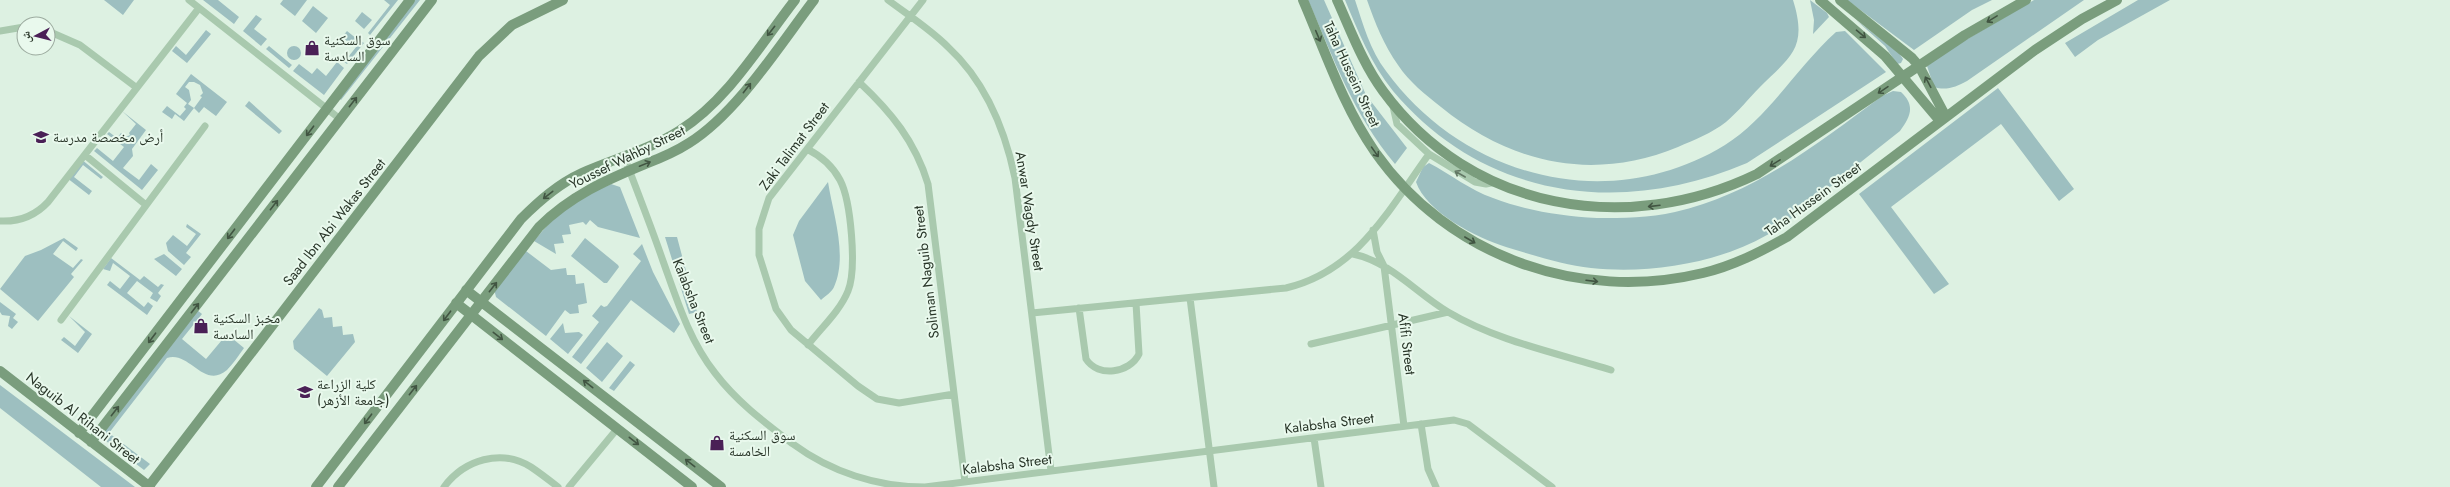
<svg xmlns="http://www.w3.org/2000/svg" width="2450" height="487" font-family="Jost,'Noto Naskh Arabic',sans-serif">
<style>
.green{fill:#9dbfc0;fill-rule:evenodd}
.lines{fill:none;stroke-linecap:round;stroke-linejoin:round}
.street{stroke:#a9c9ae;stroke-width:7}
.secondary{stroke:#7a9d7d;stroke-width:10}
.oneway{stroke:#415542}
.oneway2{stroke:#637865}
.labels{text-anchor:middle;stroke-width:4;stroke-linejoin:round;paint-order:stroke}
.poi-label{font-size:14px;fill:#293629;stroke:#e9f9ed;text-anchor:start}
.street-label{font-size:14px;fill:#293629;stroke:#e9f9ed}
</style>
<rect width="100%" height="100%" fill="#ddf1e2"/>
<!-- green -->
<path class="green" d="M104,0h30l-11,15z
M203,0h15l21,17 -5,7z
M283,0h24l-12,16 -15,-12z
M384,0h14l-28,35 -2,-2 22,-28z
M415,0h5l-79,100 -3,-3z
M1308,0h16l42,95 41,53 -12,16c-42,-50 -61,-105 -87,-164z
M1345,0h10c8,24 15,50 31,71 78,107 223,145 339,74 44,-28 72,-78 111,-113l9,-1 41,41 -139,91c-126,54 -263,36 -354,-72 -22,-27 -35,-60 -48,-91z
M1367,0h426c15,48 -2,56 -33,87 -11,11 -22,25 -34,35 -14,11 -32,18 -48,25 -85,35 -167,17 -237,-40 -15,-12 -32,-25 -43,-42 -14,-20 -23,-42 -31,-65z
M1810,0l17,13 2,4 -16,17 1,-14z
M1847,0h145l-20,10 -58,40z
M2034,0h50l-117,81c-11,6 -21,10 -33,6l-7,-21 18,-14z
M2138,0h32l-72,40 -23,17 -10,-14z
M313,6l15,12 -12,15 -14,-12z
M362,12l10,8 -8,9 -9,-8z
M256,15l6,4 -8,10 13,10 -6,7 -18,-15z
M1856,20l43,33 4,6 -2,4 -4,1 -12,-18z
M206,30l5,4 -24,29 -15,-12 4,-5 10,9z
M347,31l10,8 -5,6 -10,-8z
M361,41l3,2 -17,21 -3,-2z
M269,46l23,19 -3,3 -23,-19z
M287 53a7 7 0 1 1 14 0a7 7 0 1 1-14 0Z
M337,62l7,6 -20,27 -31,-24 6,-7 13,10 5,-6 9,8z
M191,74l36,28 -11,14 -12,-9 -5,6 -5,-5 -10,13 -9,-7 -3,5 -10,-7 5,-6 13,10 6,-7 -2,-2 3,-4 -11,-9zM194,82l6,3 3,8 -3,3 2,1 -8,11 -6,-4 3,-4 -2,-10 -4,-3 4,-5z
M1998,88l76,101 -15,12 -58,-77 -110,83 58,77 -15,10 -75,-100z
M1893,91l8,1c15,14 9,25 -1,39 -27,21 -54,43 -80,64 -18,14 -33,29 -53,40 -51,29 -119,39 -176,33 -28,-3 -58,-13 -85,-21 -29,-9 -80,-35 -90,-65l7,-15 6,-4c21,11 41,27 64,35 34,13 68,18 104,20 26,0 52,0 78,-6 78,-17 145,-70 207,-116z
M249,101l33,30 -3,3 -34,-28z
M122,111l24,19 -14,19 1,7 -10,12 16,12 12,-16 7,6 -16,20 -48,-39 3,-3 16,13 11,-14 -17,-13 2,-2 8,6 4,-5 5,4 4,-2 -1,-2 7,-9z
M81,159l22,18 -2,2 -18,-14 -9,12 18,14 -3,4 -22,-17z
M828,182c5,32 20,74 6,105 -2,5 -9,9 -13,13l-16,-19 -12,-46 6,-14z
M611,184l9,3 20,51 -42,-11 -8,-7 -4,5 -3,-3 -14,3 2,9 -9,1 2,8 -10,1 2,10 -22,-13c26,-31 40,-41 77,-57z
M187,224l14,10 -15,19 5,4 -7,8 -16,-14 -2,-8 7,-8 14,11 9,-12 -10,-7z
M665,237h12l20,75 -8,2z
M64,238l14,10 -2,3 -13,-10 -10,13 20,14 8,-9 2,1 -12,14 3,3 -36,44 -38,-32 25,-33 16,-6z
M585,238l33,27 1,2 -12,16h-3l-33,-27z
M642,244l11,28 27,52 -6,9 -43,-33 -50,64 -9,-7 27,-35 -7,-6 9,-11 3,2 3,-1 34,-45 -8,-7z
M526,251l25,19 15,-2 1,7h8l1,9 8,-1 3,20 -9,2 1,8 -9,1 -5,-4 -19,26 -50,-39 -2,-8z
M164,254l18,15 -6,7 -22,-17z
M111,258l29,22 4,-4 14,11 3,-3 3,1 -6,8 3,3 -4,6 -7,-4 3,-5 -16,-12 -10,12 17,14 4,-5 5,4 -6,9 -40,-30 3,-4 10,8 10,-13 -17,-13 -3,8 -7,-2z
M0,302l16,12 -3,4 5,4 -6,7 -4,-3 2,-10 -8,-1 -2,-3z
M319,308l3,2 2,8 8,-1 1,10 9,-1 1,9 10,-1 2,8 -28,34 -33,-27 -1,-8z
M197,310l5,4 -20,25 24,20 21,-25 17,14c-5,7 -11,16 -17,22 -23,20 -38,-20 -60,-12l-58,75 41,31 -6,6 -42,-32 -1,-3z
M69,316l23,18 -14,19 -17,-13 3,-3 11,9 10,-14z
M563,323l2,10 14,-1 4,3 -15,19 -18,-15z
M607,342l16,14 -21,26 -16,-14z
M630,361l5,4 -21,26 -5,-3z
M0,385l135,102h-34l-101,-79z"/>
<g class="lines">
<!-- street -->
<path class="street" d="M189,0l151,119
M888,0c20,15 42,29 60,47 37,34 57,83 67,131l36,293
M923,0l-154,198 -10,31v26l17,54 15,21 67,56 19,13 22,4 55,-9
M0,31l24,-4
M48,31l32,14 57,43
M859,82c32,30 56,59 69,102l37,298
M1392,102l5,22 32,30 46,28 11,2 10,-2
M807,149c14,7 25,16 33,31 11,21 17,89 8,111 -8,20 -27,37 -40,54
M85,155l61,50
M624,156c13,35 27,70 39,105 14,39 26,79 52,112 22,29 49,49 78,71 38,28 84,43 132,43l529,-67 14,4 84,63
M0,221c19,1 35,-5 48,-19l151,-194
M1373,230l4,22 7,14 20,160
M1353,254c38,8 63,39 95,58 49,29 109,41 163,58
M1190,298l24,189
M1079,308l7,51c12,19 44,14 53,-5l-3,-51
M1032,313l254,-25c72,-17 103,-79 143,-134
M61,320l144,-194
M1311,344l137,-32
M1421,424l7,45 8,18
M1314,438l7,49
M444,487c20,-27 57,-39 87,-20 9,6 18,13 27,20
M569,487l48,-58"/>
<!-- secondary -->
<path class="secondary" d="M1303,0c22,51 40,106 72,152 73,104 204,151 328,121 30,-7 57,-21 84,-36l248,-187 47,-31 35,-19
M1337,0c14,31 26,64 46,91 88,120 244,146 374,83l208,-139 61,-35
M1820,0l65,56 55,65
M1840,0l72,58 7,8 27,51
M466,290l255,197
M456,303l236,184
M0,371l150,116
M79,433l331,-433
M91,442l341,-442
M149,486l330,-430 33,-31 51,-25
M316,487l205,-268c18,-18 37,-35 61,-46 31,-14 67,-23 97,-42 49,-31 81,-86 116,-131
M338,487l201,-260c31,-31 67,-47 106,-63 16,-6 30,-12 44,-21 48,-30 90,-97 125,-143"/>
</g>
<!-- one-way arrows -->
<defs><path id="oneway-shaft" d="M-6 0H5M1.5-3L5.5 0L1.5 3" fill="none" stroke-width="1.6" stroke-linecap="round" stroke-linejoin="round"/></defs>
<g class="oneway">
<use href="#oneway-shaft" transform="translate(1992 19) rotate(149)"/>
<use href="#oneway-shaft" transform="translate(771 31) rotate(128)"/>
<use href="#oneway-shaft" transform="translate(1861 34) rotate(40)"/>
<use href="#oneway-shaft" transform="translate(1318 36) rotate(67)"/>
<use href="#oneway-shaft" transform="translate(1928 82) rotate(-118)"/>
<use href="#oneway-shaft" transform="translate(747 88) rotate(-52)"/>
<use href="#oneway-shaft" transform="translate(1883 90) rotate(146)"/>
<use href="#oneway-shaft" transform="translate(353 102) rotate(-52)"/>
<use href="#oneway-shaft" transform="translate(310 131) rotate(127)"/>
<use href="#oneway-shaft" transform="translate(1375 152) rotate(55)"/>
<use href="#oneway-shaft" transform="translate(1775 163) rotate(148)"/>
<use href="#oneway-shaft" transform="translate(645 164) rotate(-22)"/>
<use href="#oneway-shaft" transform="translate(548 195) rotate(142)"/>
<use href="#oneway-shaft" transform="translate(274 205) rotate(-52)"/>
<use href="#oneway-shaft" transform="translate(1654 206) rotate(173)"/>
<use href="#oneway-shaft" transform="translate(231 234) rotate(127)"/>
<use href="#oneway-shaft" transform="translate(1470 240) rotate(30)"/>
<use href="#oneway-shaft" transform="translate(1592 281) rotate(7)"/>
<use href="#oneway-shaft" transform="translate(493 287) rotate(-52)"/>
<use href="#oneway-shaft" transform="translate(195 308) rotate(-52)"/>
<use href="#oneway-shaft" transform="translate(447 316) rotate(127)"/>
<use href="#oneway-shaft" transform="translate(498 336) rotate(38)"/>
<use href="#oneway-shaft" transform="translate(152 338) rotate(127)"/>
<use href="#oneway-shaft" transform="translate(588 384) rotate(-142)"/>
<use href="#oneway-shaft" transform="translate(413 390) rotate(-52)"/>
<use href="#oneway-shaft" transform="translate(115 411) rotate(-52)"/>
<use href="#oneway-shaft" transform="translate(368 419) rotate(127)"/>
<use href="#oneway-shaft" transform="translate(634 441) rotate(38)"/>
<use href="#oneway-shaft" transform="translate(690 463) rotate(-142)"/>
</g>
<use class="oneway2" href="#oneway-shaft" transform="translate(1460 174) rotate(-150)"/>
<!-- icons -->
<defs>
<symbol id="shop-bare" viewBox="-9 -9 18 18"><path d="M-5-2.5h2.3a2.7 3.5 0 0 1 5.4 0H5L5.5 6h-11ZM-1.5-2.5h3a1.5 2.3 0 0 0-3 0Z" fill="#4a2056" stroke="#e9f9ed" stroke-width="2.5" paint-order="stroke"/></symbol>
<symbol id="school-bare" viewBox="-9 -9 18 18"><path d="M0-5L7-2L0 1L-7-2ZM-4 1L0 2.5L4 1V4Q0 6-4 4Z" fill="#4a2056" stroke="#e9f9ed" stroke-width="2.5" paint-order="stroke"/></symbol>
</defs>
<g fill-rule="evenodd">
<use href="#shop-bare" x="301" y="37" width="22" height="22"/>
<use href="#school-bare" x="30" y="126" width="22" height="22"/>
<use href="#shop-bare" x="190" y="315" width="22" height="22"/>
<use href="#school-bare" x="294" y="381" width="22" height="22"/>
<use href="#shop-bare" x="706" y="432" width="22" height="22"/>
</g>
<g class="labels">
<!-- poi labels -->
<g class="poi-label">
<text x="324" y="45">سوق السكنية<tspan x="324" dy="16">السادسة</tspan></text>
<text x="53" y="142">أرض مخصصة مدرسة</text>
<text x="213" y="323">مخبز السكنية<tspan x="213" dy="16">السادسة</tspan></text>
<text x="317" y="389">كلية الزراعة<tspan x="317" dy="16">(جامعة الأزهر)</tspan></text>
<text x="729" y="440">سوق السكنية<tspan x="729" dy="16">الخامسة</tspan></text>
</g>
<!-- street labels -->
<g class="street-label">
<text transform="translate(1352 74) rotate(65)" y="5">Taha Hussein Street</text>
<text transform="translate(794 146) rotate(-53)" y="5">Zaki Talimat Street</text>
<text transform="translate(627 157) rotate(-26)" y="5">Youssef Wahby Street</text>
<text transform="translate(1813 199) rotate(-36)" y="5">Taha Hussein Street</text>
<text transform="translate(1030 211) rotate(81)" y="5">Anwar Wagdy Street</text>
<text transform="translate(334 222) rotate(-52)" y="5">Saad Ibn Abi Wakas Street</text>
<text transform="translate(926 272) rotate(-97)" y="5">Soliman Naguib Street</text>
<text transform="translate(694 301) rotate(68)" y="5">Kalabsha Street</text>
<text transform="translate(1407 344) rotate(83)" y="5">Afifi Street</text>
<text transform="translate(83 418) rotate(38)" y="5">Naguib Al Rihani Street</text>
<text transform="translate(1329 423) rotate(-7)" y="5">Kalabsha Street</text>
<text transform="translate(1007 464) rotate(-7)" y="5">Kalabsha Street</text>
</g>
</g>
<!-- north arrow -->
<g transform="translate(36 36) rotate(263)"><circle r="19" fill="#e9f9ed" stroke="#9cab9f"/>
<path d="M0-3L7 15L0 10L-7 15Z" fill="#4a2056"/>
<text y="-6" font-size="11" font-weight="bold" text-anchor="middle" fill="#293629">ش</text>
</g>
</svg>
